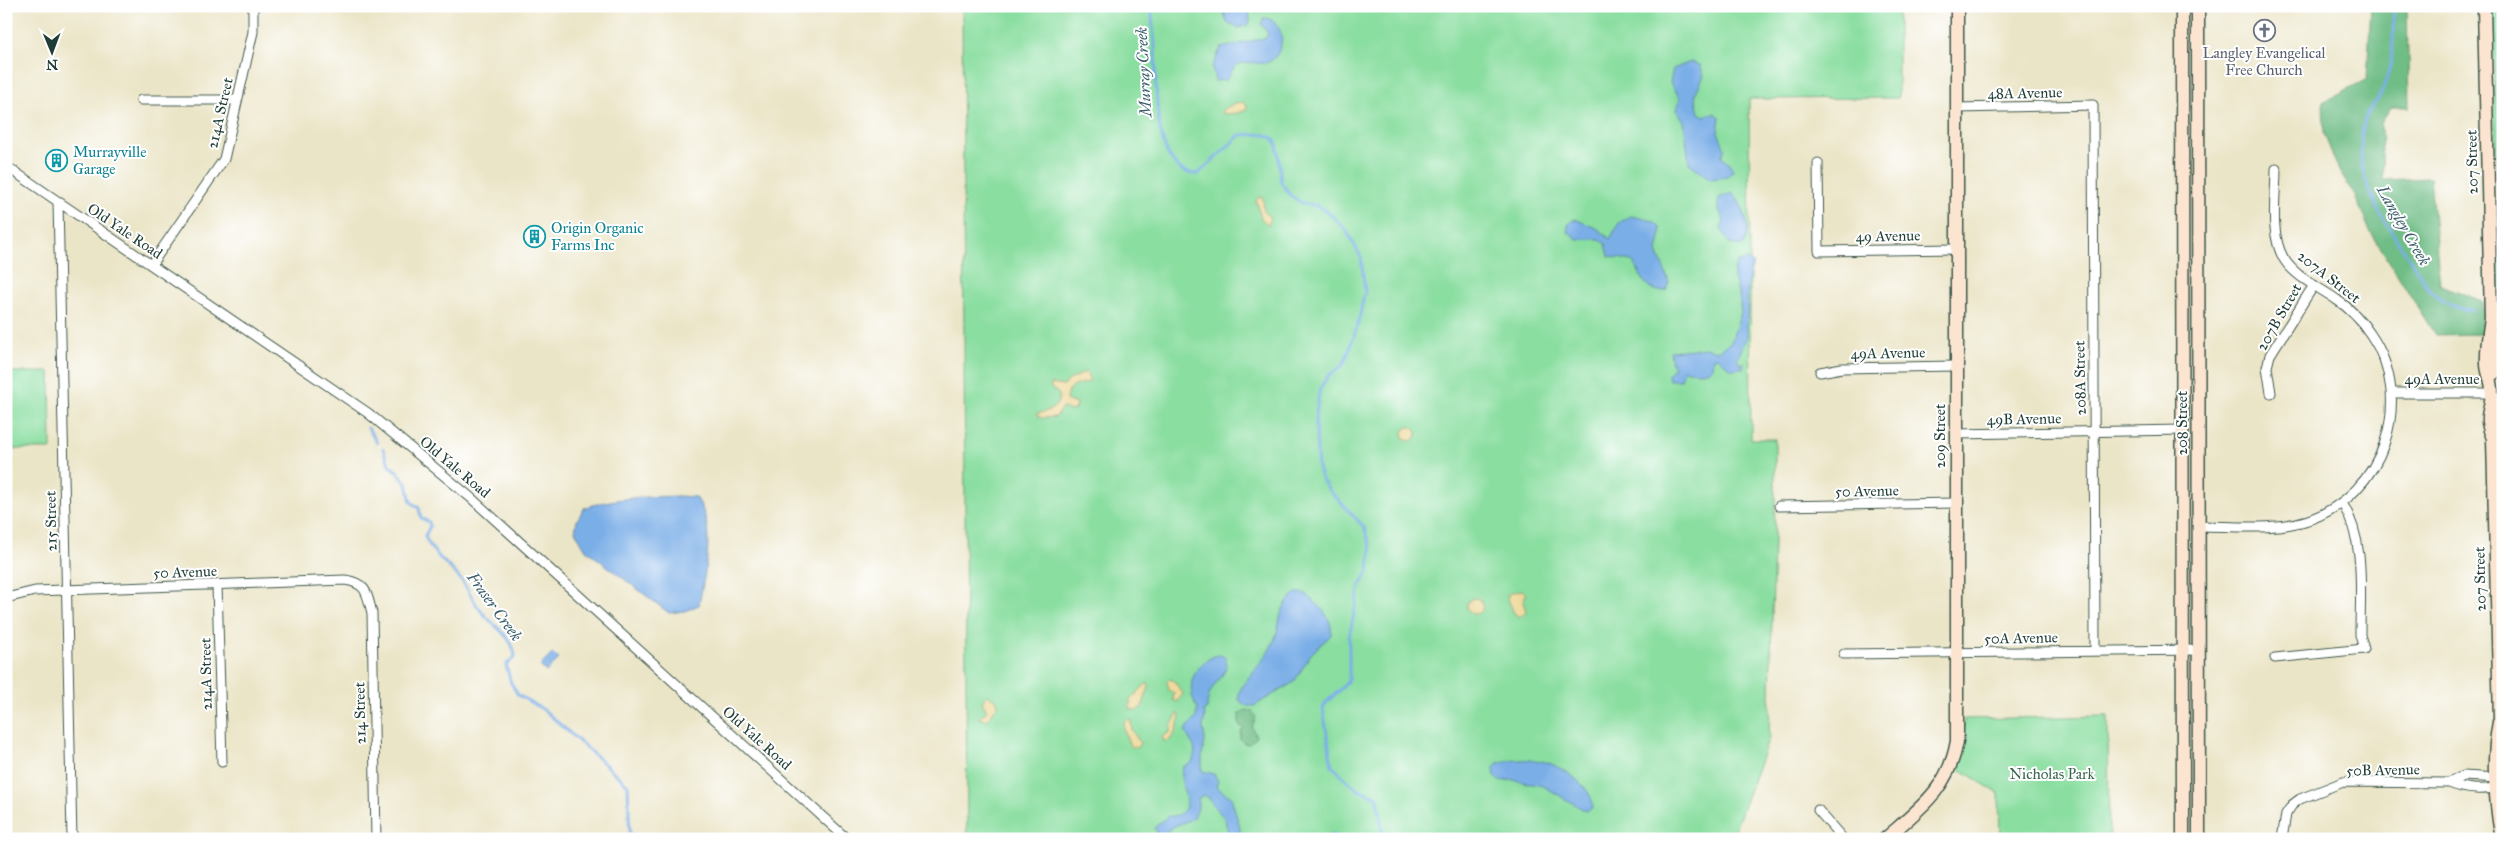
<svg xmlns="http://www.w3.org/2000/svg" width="2509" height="845" font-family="'IM FELL Great Primer',serif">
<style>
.green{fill:#8adea0;stroke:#548e6a}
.forest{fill:#6fbd86;stroke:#477d5d}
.sand{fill:#eeda9e;stroke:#868c69}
.water{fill:#7aaee7;stroke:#4c768e}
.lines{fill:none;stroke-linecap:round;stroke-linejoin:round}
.stream{stroke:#7aaee7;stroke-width:3}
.street-casing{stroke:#3e564a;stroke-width:11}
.secondary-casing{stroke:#3e564a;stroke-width:15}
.street{stroke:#fff;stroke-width:9}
.secondary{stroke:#fce5d0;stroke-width:12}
.labels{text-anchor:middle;stroke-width:4;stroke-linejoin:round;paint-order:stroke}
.worship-label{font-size:15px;fill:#5b616d;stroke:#fff}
.street-label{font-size:15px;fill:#1f3d34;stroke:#fff}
.culture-label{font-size:15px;fill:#0d838f;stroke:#fff;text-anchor:start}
.park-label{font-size:15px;fill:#3a654f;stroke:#fff}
.water-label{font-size:16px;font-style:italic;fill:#3a5f6a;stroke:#fff}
</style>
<rect width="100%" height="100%" fill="#fff"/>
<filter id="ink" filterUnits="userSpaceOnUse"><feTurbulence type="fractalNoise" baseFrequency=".02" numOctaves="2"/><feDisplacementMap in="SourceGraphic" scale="10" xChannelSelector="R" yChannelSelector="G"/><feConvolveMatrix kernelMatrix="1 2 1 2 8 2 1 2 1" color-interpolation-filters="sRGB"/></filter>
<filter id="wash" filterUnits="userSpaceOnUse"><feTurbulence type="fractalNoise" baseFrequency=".0096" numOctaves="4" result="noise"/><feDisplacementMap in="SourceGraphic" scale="20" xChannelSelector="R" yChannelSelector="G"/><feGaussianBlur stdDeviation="1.12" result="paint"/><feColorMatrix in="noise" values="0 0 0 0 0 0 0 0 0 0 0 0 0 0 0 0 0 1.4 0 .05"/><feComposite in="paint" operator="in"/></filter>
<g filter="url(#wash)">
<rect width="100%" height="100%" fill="#ebe5c7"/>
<!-- green -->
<path class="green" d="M962,6h936v92l-149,1 2,340h24v62l-6,237 -33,89v12h-769z
M2492,6h11v472z
M6,372h44l1,77h-45z
M2108,716l1,123h-109l-1,-45 -41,-26 5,-22 1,-27z"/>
<!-- forest -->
<path class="forest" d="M2371,6h36l2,101h-18l-10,17 2,56 47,-2 10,107 42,16 1,33 -48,1 -66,-106 -14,-33 -16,-25 -15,-37 -1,-32 44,-23z
M1246,710l6,1 4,6 -4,10 4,10 -7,7 -5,-1 -4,-4 1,-7 3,-4 -5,-3v-11z"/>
<!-- sand -->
<path class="sand" d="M1243,102l4,4 -1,4 -8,3 -15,1 -1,-4 13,-7z
M1259,197l4,1 1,13 6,7 -2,7 -7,-7 -5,-17z
M1086,372l4,9c-11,5 -23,2 -24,19l10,4 -1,5 -4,2 -9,-4 -6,10 -15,1 -5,-4c10,-3 24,-4 23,-20l-8,-6v-4l13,2 5,-6z
M1403 434a7 7 0 1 1 14 0a7 7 0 1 1-14 0Z
M1522,590l4,4 -3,8 3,9 -6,6 -6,-4 -7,-16 3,-4z
M1467 606a8 8 0 1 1 16 0a8 8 0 1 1-16 0Z
M1170,679l5,3 8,12 -6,8 -4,-2 1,-7 -5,-3 -2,-8z
M1147,683l2,4 -7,20 -5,3 -7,-1v-9z
M987,695l9,4 2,6 -11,15 -9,-2 9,-7 -5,-9z
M1178,713l2,3 -4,15 -6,9 -6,1 -2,-4 8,-5 1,-6z
M1128,719l3,2 1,9 8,13 -3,5 -7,-2 -6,-16v-8z"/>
<!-- water -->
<path class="water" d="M1222,6h27l1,16 -2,3 -10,3 -11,-5z
M1264,18c7,0 12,5 15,11 7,11 -1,33 -15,34 -9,1 -17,-3 -27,2 -6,4 -7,11 -11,15l-11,1 -3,-14 9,-19 45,-10 2,-5 -7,-9z
M1691,62l9,3 4,11 -9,18 4,19 5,3 10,-3 6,4 -2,15 7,17 -4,8 9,6 3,8 -7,6 -16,2 -21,-16 -5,-42 -7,-11 3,-12 -10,-15 3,-14z
M1732,193c11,9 22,40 10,53l-12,-2 -9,-16 3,-7 -6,-14 1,-9z
M1631,216l23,5 6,6 1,6 -4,18 12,31 -3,9c-23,2 -24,-18 -34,-30l-23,-5 -3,-12 -6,-5h-23l-10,-8 2,-8 6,-4 23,10 12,10 9,-16z
M1748,260l5,4 -5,16 -1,59c-6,6 -5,13 -10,19l3,7 4,-3 -1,6 -12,1 -14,-12 -4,1 -1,10c-9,7 -18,3 -28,1l-3,11h-12l-1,-5 6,-8 -2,-3 -2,-13 36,-3 11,3 14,-9 10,-29 -2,-18 -5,-17v-9l4,-7z
M678,496l18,1c21,30 9,74 3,108l-14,6 -16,2 -83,-63 -11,-19 2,-11 7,-12c30,-11 62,-11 94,-12z
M1296,593h9c12,11 29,24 26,42l-20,19 -17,28 -40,24h-8l-7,-6v-8c9,-16 24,-30 33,-47 11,-21 2,-33 24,-52z
M553,653l6,6 -13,13 -6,-6z
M1217,655l8,1 2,9c-5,17 -20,20 -20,44l-3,2 1,5 -2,11 2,13 -3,16v15l12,3 4,7 -2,6 15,10 9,31v11h-10l-6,-22 -9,-9 -6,-10 -6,-3 -5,4c2,25 -14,20 -30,31l-3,9h-8v-7l-3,-4 14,-12c8,1 14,-2 18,-9 1,-14 -8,-25 -3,-40l9,-5c8,-15 -4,-21 -7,-32l10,-11 3,-10c-14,-22 -5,-45 19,-54z
M1506,761c11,-1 24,-2 35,0 17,2 56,28 51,47l-6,3 -43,-25 -30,-6 -14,1 -4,-5 -1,-8 4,-5z"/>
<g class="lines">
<!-- stream -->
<path class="stream" d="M1152,6c-1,13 2,26 3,39 2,32 -6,131 43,129l42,-39 24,-1 9,4 4,6 4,38 10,14 11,7 16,3 12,8 16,16 15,27 4,34 -7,33 -11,32 -5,10 -14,10 -8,13 -5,27 3,52 4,12 7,10 35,37 7,22 -2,22 -9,15 -11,51v41c-5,13 -21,18 -26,30l9,58 26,24 20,7 5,42
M2393,6c1,31 1,58 -11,86 -5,10 -15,19 -18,30 -13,55 15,90 43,133 22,32 23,49 66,56
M2502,311h1
M368,428l9,15
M383,449l7,17 7,5 10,13 4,18 8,6 2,10 8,4 1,4 -5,10c6,16 21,27 32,39 10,10 15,25 24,36 12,15 33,26 34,46l-9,8 5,18 7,12 26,15 84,75 2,54
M1326,839l5,-4 10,4"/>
</g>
</g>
<g filter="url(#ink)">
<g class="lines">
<defs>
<path id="street" d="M141,100h96
M1957,108l136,-3 2,546
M1818,163l1,88 138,-2
M6,166l362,247 102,84 377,342
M58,202l14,637
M151,265l73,-106 29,-127v-26
M1820,372l22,-4 114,-2
M2271,393l-4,-26 3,-12 44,-70
M2392,393h100
M1956,434l227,-4
M1779,506l177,-3
M2199,526c35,0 74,5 109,-6 75,-25 108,-119 63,-185 -9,-14 -20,-26 -34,-35 -18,-13 -41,-22 -53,-41 -15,-25 -8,-63 -8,-90
M217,585l5,177
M6,598l29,-7 310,-11c22,3 22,14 27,33l4,226
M1844,654l355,-4
M2275,658l89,-9 -4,-14c0,-44 6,-94 -18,-132
M2449,783l14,-7 36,2
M1818,810l25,29
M2282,839l4,-25 6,-9 8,-6 43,-17 106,1c15,6 39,10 54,1"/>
<path id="secondary" d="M2182,6l1,833
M2198,6l1,833
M2484,6l7,312c-2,15 -5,30 -4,46 0,9 5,16 5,26 0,22 -10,24 1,48
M2493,375l3,-5 -2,-34
M2492,393c6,17 8,28 1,45l7,282 3,12
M2499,722c-7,37 -4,80 3,117
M1885,839c34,-30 64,-50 72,-98v-735"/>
</defs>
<!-- street casing -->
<use href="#street" class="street-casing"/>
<!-- secondary casing -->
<use href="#secondary" class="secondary-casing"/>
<!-- street -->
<use href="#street" class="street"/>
<!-- secondary -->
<use href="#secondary" class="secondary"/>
</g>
</g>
<!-- icons -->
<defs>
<symbol id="church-ring" viewBox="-11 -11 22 22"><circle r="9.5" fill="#fff" stroke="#6b7280" stroke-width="1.5"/><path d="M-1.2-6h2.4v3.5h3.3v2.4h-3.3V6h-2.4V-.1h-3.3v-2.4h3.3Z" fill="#6b7280"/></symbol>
<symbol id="building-ring" viewBox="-11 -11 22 22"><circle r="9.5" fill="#fff" stroke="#0f9aa8" stroke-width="1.5"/><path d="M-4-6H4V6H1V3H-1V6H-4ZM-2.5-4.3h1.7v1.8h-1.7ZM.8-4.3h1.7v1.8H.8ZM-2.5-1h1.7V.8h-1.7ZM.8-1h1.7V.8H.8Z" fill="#0f9aa8"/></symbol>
</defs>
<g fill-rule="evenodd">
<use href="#church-ring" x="2252" y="18" width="25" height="25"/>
<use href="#building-ring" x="44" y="148" width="25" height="25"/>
<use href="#building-ring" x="522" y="224" width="25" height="25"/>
</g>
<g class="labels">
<!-- worship labels -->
<g class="worship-label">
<text x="2264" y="58">Langley Evangelical<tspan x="2264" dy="17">Free Church</tspan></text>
</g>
<!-- street labels -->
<g class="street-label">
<text transform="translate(2025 93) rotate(-1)" y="5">48A Avenue</text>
<text transform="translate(220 113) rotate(-77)" y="5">214A Street</text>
<text transform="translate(2472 162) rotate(-91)" y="5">207 Street</text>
<text transform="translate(125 231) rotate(34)" y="5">Old Yale Road</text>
<text transform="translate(1888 236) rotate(-1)" y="5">49 Avenue</text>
<text transform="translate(2329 277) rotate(38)" y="5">207A Street</text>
<text transform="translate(2279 317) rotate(-60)" y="5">207B Street</text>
<text transform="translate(1888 353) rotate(-1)" y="5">49A Avenue</text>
<text transform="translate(2080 378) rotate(-91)" y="5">208A Street</text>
<text x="2442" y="384">49A Avenue</text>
<text transform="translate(2024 419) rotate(-1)" y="5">49B Avenue</text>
<text transform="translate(2182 423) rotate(-90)" y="5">208 Street</text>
<text transform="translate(1940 436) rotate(-90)" y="5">209 Street</text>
<text transform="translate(455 467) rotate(40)" y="5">Old Yale Road</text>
<text transform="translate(1867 491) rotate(-1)" y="5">50 Avenue</text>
<text transform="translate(51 521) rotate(-91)" y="5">215 Street</text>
<text transform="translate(185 572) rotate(-2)" y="5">50 Avenue</text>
<text transform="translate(2480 579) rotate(-91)" y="5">207 Street</text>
<text transform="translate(2021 638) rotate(-1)" y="5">50A Avenue</text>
<text transform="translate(206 674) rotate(-91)" y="5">214A Street</text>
<text transform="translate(360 713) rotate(-91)" y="5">214 Street</text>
<text transform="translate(757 738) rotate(42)" y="5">Old Yale Road</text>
<text transform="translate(2383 770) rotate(-1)" y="5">50B Avenue</text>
</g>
<!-- culture labels -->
<g class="culture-label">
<text x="73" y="157">Murrayville<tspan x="73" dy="17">Garage</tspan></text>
<text x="551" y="233">Origin Organic<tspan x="551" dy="17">Farms Inc</tspan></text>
</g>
<!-- park labels -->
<g class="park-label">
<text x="2052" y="779">Nicholas Park</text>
</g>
<!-- water labels -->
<g class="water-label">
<text transform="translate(1143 72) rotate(-93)" y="6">Murray Creek</text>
<text transform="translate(2404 225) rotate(60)" y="6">Langley Creek</text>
<text transform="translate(495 606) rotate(54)" y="6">Fraser Creek</text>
</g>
</g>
<!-- margin -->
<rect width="2509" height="845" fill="none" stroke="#fff" stroke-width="25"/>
<!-- north arrow -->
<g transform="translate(52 52) rotate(179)" stroke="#ffffff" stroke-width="4" paint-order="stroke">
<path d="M0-4L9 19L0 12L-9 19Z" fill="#1f3d34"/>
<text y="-8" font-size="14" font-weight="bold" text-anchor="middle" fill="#1f3d34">N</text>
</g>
</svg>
